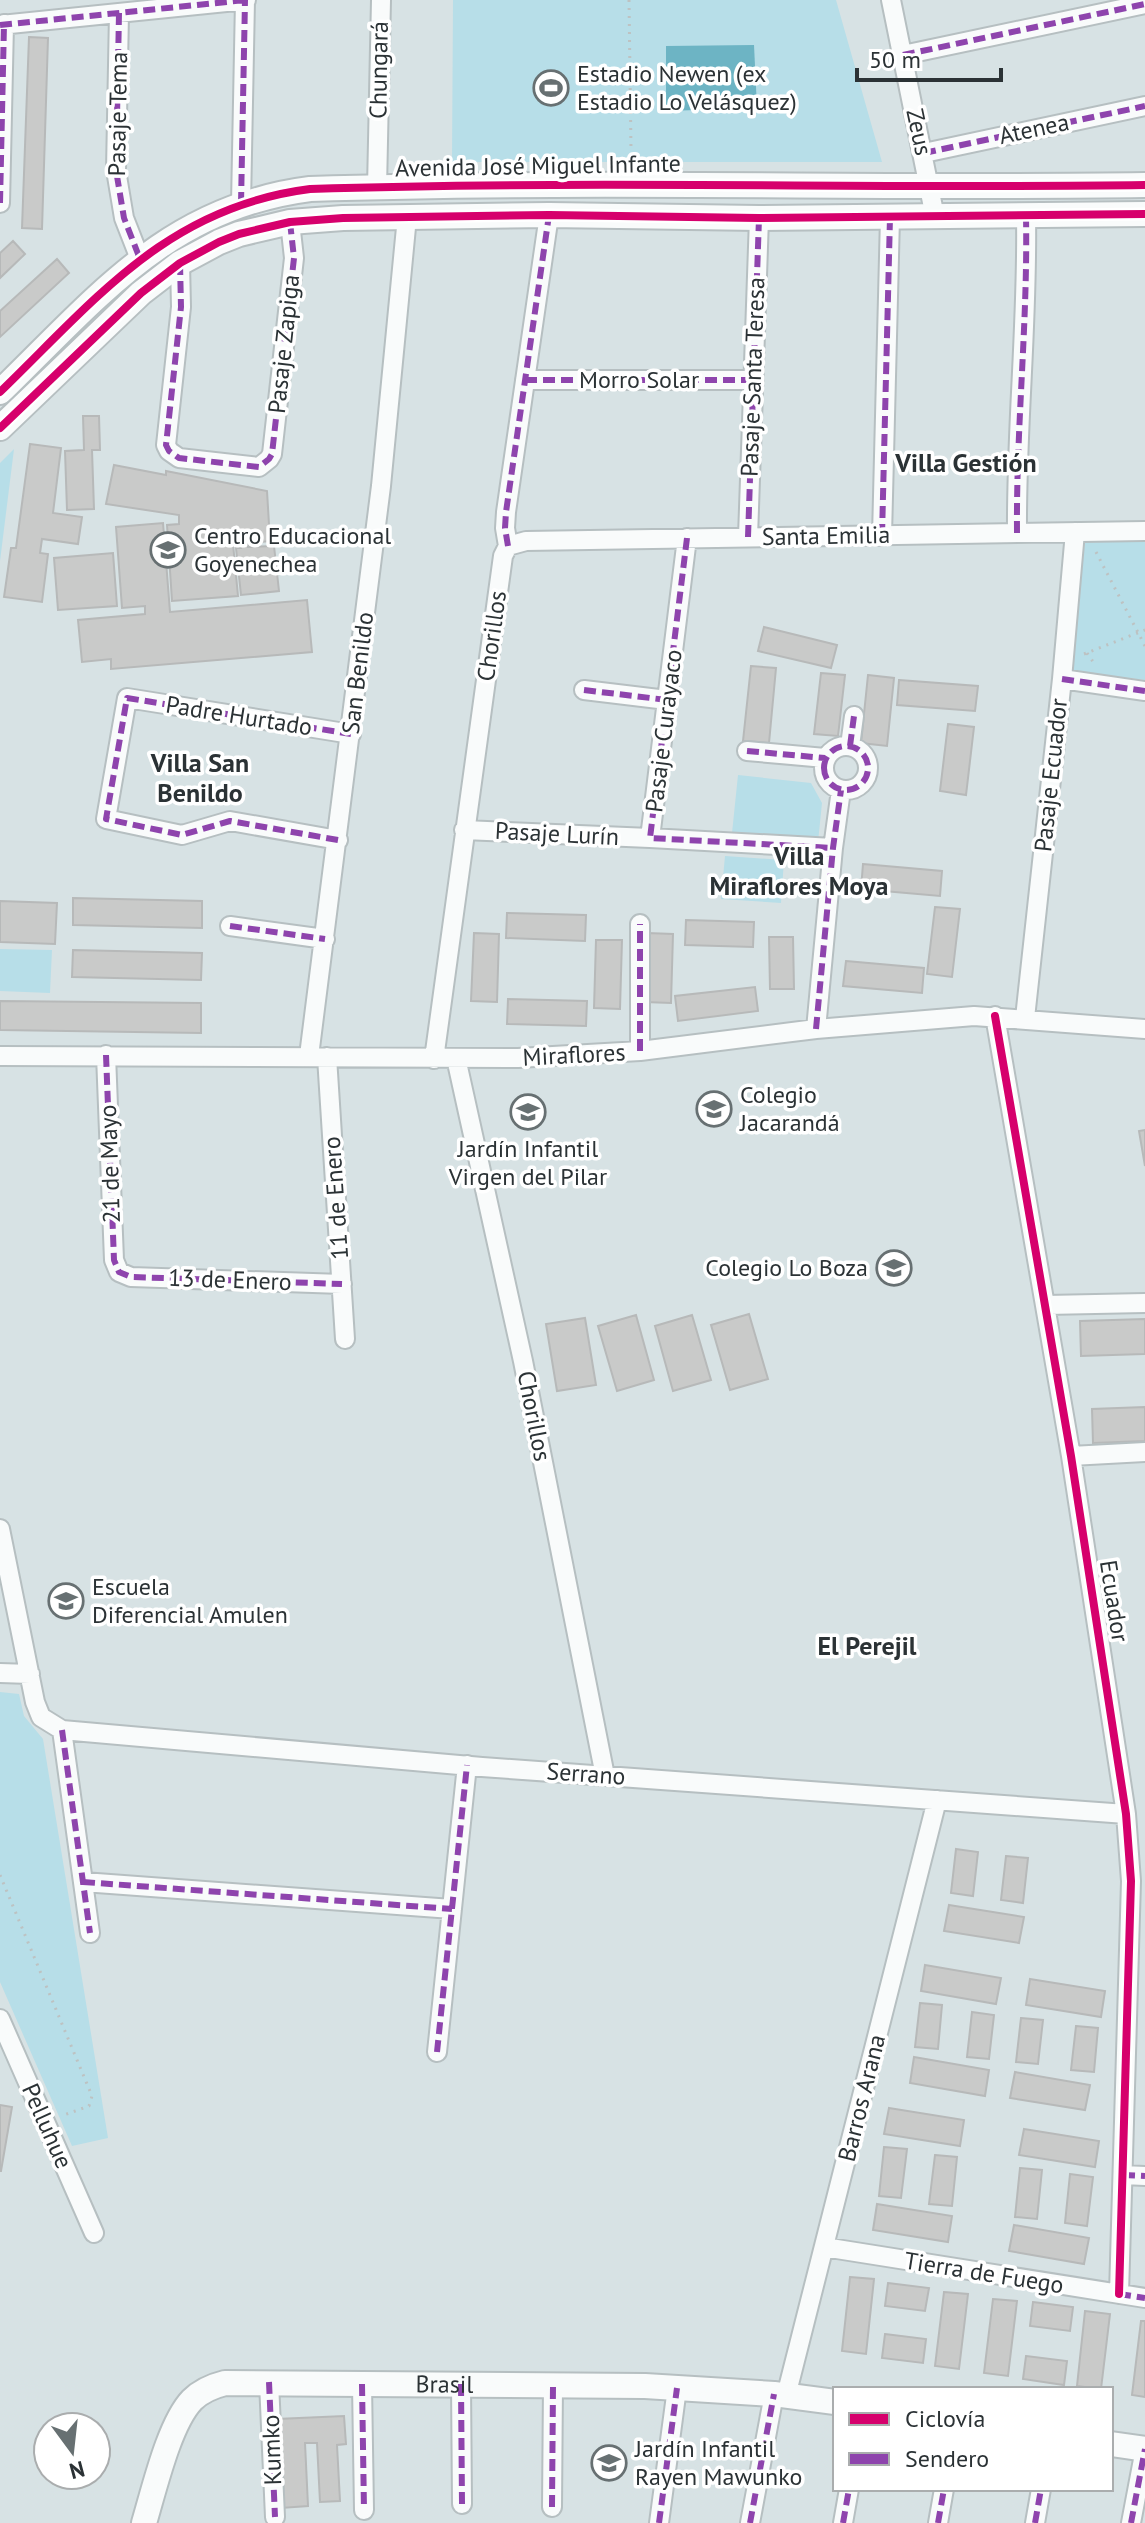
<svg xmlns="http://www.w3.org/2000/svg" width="1145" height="2523" font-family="'PT Sans',sans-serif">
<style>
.green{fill:#b7dee8}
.water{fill:#6db4c4}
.building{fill:#c9cac9;stroke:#b7b9b9;stroke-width:2}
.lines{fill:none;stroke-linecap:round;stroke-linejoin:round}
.minor-casing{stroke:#b6bfc1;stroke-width:22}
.major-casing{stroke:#b6bfc1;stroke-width:28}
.path{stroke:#bdc2c2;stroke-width:3;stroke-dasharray:2 6;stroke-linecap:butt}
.minor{stroke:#f9fbfb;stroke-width:18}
.major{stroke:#f9fbfb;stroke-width:24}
.quiet{stroke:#8e44ad;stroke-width:6;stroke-dasharray:12 6;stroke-linecap:butt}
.cycleway-casing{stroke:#fff;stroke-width:13}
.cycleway{stroke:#d6006c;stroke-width:8}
.labels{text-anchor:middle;stroke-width:7;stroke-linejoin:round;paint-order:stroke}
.street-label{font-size:24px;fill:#2b3235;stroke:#fff}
.poi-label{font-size:24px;fill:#2b3235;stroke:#fff;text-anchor:start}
.neighbourhood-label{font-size:26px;font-weight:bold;fill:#2b3235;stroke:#fff}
</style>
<rect width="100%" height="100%" fill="#d7e2e4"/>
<!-- green -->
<path class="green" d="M453,0h383l46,162h-430z
M14,449l-14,112v-98z
M1085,541l60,1v138l-74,-9z
M738,775l73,8 11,20 -4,39 -86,-9z
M725,856l59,4 -3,43 -60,-4z
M0,949l52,1 -2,43 -50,-2z
M0,1692l19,2 5,22 19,23 65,399 -36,8 -72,-164z"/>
<!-- water -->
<path class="water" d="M754,45l3,63 -91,3v-65z"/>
<!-- building -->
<path class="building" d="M29,37l19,1 -6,191 -20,-1z
M13,241l12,13 -25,24v-25z
M57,259l12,14 -69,64v-26z
M83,416h16l1,34h-8l2,59 -27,1 -2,-59 19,-1z
M30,444l31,4 -8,65 29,4 -4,27 -36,-5 -2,14 8,1 -6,48 -38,-5 7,-49h5z
M114,465l52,10v-4l101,20 3,50 -22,2v4l26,-1 5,45 -38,4 -5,-47h5l-1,-5 -7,1 5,52 -66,5 -5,-76 12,-1v-9l-73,-11z
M163,523l7,89 137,-12 5,52 -201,17v-10l-29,3 -4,-42 67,-6v-8l-23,2 -6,-81z
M113,553l4,53 -59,4 -4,-52z
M764,627l73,18 -6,23 -73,-17z
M751,666l25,2 -7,75 -26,-2z
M821,673l24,2 -7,61 -24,-2z
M868,675l26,3 -7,68 -26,-3z
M899,680l79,6 -3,25 -78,-6z
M948,724l26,3 -8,68 -26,-4z
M863,864l79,7 -2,25 -79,-7z
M73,898l129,3v27l-129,-3z
M0,901l57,2 -2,41 -55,-2z
M935,907l25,2 -8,68 -25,-3z
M507,913l79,2 -1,26 -79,-3z
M686,920l68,2 -1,25 -68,-2z
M474,933l25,1 -2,68 -26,-1z
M647,933l26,1 -2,69 -26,-1z
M769,937h24l1,52h-24z
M596,940h26l-2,69 -26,-1z
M73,950l129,3 -1,27 -129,-3z
M846,961l78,7 -2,25 -79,-7z
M755,987l3,24 -80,10 -3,-25z
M508,999l79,2 -1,25 -79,-2z
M0,1001l201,2v30l-201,-3z
M1145,1130v36l-6,-35z
M749,1314l19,65 -38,11 -19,-65z
M636,1315l18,65 -37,11 -19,-65z
M692,1315l19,65 -38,11 -18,-65z
M585,1318l11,67 -39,6 -11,-67z
M1145,1319v35l-64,2 -1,-35z
M1145,1407v34l-52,2 -1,-34z
M956,1849l22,3 -5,44 -22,-3z
M1006,1856l22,2 -5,45 -22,-3z
M949,1905l75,12 -5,26 -75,-12z
M925,1965l76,13 -5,26 -75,-13z
M1030,1979l75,12 -4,26 -75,-12z
M920,2003l22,2 -4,44 -23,-2z
M972,2012l22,3 -5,44 -22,-2z
M1021,2018l22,2 -5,44 -22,-2z
M1076,2026l22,2 -4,44 -23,-2z
M914,2057l75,13 -4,26 -75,-13z
M1015,2072l75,13 -5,25 -75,-12z
M0,2105l12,2 -11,64h-1z
M889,2108l75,12 -4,26 -76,-12z
M1024,2129l75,12 -4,26 -76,-12z
M884,2147l23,2 -6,49 -22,-2z
M935,2155l22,2 -5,49 -23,-2z
M1020,2168l22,2 -5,49 -22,-2z
M1070,2174l23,3 -6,49 -22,-3z
M877,2204l75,12 -4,26 -75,-12z
M1014,2225l75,13 -5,26 -75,-13z
M850,2277l24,2 -8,75 -24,-3z
M888,2283l41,5 -4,23 -40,-5z
M944,2292l24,2 -9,75 -24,-3z
M993,2299l24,2 -9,75 -24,-3z
M1033,2302l40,5 -3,24 -40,-5z
M1085,2311l25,3 -9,75 -24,-3z
M1141,2321h4v76l-13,-2z
M885,2334l41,5 -3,24 -41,-5z
M1026,2356l41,5 -3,24 -41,-6z
M344,2416l2,28 -9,1 3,56 -20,1 -3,-59h-12l3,63 -27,2 -4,-89z"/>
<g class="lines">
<defs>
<path id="minor" d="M891,0l44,217
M119,13l-3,157 8,48 16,41
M0,25l246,-25
M903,55l242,-51
M924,153l221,-47
M377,188l4,-188
M0,203l4,-179
M241,204l4,-204
M180,263l1,44 -15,138 3,6 10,7 80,9 10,-8 3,-5 22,-196 -4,-36
M525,380h228
M1017,533c-1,-106 11,-211 9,-317
M882,536l8,-319
M748,537l11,-319
M687,538l-37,300 183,10
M508,546l18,-5 619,-10
M1062,679l83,12
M584,690l83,10
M850,746l4,-30
M824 768a22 22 0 1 1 44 0a22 22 0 1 1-44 0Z
M747,751l78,7
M464,830l186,8
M338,840l-108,-19 -48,14 -76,-16 21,-121 224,36
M230,926l95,13
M995,1016l76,440 55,358 5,67 -12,413
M1025,1018l37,-339 13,-147
M816,1029l17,-181 8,-58
M640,1051v-127
M106,1055l8,205 5,12 12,5 211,7
M0,1056l518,2 122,-7 176,-22 158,-13 171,13
M309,1056l72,-570 26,-269
M327,1057l18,282
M456,1058l67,303 82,415
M434,1059l69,-503 5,-10 -3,-18 1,-16 43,-297
M1046,1305l99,-2
M1071,1456l74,-4
M0,1529l35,173 6,15 21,13 420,37 644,47
M0,1673l30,1
M62,1730l28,203
M83,1882l369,27
M0,2019l94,214
M437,2052l30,-287
M1123,2175l22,1
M824,2247l321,51
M269,2382l6,135
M362,2384l2,126
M461,2384l1,120
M786,2396l151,-596
M552,2507l1,-122
M659,2523l18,-135
M750,2523l24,-129
M843,2523l6,-34
M938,2523l6,-34
M1035,2523l6,-34
M1131,2523l14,-74"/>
<g id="major">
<path d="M0,392c97,-94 168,-185 310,-203 278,-9 557,0 835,-4"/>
<path d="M0,428l141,-135 39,-30 39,-21 20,-8 51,-12 53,-4 206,-3 210,3 386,-4"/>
<path d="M1111,2444l34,5"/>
<path id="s1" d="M144,2523c10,-33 25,-99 48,-123 9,-9 21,-14 33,-17l420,3 129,8 61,8"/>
</g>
</defs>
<!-- minor casing -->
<use href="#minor" class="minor-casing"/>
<!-- major casing -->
<use href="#major" class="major-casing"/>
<!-- path -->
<path class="path" d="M629,0l2,150
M1096,552l49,94
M1087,653l9,13
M1084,654l61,-24
M0,1875l92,221 -3,10 -25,9"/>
<!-- minor -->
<use href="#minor" class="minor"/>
<!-- major -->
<use href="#major" class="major"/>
<!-- quiet -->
<path class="quiet" d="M119,13l-3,157 8,48 16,41
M0,25l246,-25
M903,55l242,-51
M924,153l221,-47
M0,203l4,-179
M241,204l4,-204
M180,263l1,44 -15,138 3,6 10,7 80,9 10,-8 3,-5 22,-196 -4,-36
M525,380h228
M1017,533c-1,-106 11,-211 9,-317
M882,536l8,-319
M748,537l11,-319
M687,538l-37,300 183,10
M508,546l-3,-18 1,-16 43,-297
M1062,679l83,12
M584,690l83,10
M850,746l4,-30
M824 768a22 22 0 1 1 44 0a22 22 0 1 1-44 0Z
M747,751l78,7
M338,840l-108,-19 -48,14 -76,-16 21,-121 224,36
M230,926l95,13
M816,1029l17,-181 8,-58
M640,1051v-127
M106,1055l8,205 5,12 12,5 211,7
M62,1730l28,203
M83,1882l369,27
M437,2052l30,-287
M1123,2175l22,1
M1119,2294l26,4
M269,2382l6,135
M362,2384l2,126
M461,2384l1,120
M552,2507l1,-122
M659,2523l18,-135
M750,2523l24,-129
M843,2523l6,-34
M938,2523l6,-34
M1035,2523l6,-34
M1131,2523l14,-74"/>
<defs>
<path id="cycleway" d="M0,392c97,-94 168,-185 310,-203 278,-9 557,0 835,-4
M0,428l141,-135 39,-30 39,-21 20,-8 51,-12 53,-4 206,-3 210,3 386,-4
M995,1016l76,440 55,358 5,67 -12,413"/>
</defs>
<!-- cycleway casing -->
<use href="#cycleway" class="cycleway-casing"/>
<!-- cycleway -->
<use href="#cycleway" class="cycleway"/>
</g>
<!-- icons -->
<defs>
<symbol id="stadium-ring" viewBox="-11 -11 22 22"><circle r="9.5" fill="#fff" stroke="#677072" stroke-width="1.5"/><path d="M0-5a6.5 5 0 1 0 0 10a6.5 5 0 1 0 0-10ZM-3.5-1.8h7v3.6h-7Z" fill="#677072"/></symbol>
<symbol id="school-ring" viewBox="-11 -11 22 22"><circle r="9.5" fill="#fff" stroke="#677072" stroke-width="1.5"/><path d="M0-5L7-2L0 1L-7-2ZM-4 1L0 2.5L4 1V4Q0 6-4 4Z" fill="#677072"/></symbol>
</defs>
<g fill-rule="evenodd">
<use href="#stadium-ring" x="531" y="68" width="40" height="40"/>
<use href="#school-ring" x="148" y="530" width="40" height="40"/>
<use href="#school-ring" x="694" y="1089" width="40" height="40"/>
<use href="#school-ring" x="508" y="1092" width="40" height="40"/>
<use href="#school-ring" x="874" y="1248" width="40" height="40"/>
<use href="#school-ring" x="46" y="1581" width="40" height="40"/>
<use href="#school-ring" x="589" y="2443" width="40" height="40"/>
</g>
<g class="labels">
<!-- street labels -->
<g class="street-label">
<text transform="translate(379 70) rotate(-89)" y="8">Chungará</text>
<text transform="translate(118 114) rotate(-89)" y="8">Pasaje Tema</text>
<text transform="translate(1034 129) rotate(-12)" y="8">Atenea</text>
<text transform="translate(919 132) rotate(78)" y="8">Zeus</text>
<text transform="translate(538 166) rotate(-1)" y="8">Avenida José Miguel Infante</text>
<text transform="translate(284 344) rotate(-84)" y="8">Pasaje Zapiga</text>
<text transform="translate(753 377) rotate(-88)" y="8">Pasaje Santa Teresa</text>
<text x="639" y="388">Morro Solar</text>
<text transform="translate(826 536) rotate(-1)" y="8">Santa Emilia</text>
<text transform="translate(492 636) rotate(-82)" y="8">Chorillos</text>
<text transform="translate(358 673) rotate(-83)" y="8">San Benildo</text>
<text transform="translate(239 716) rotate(9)" y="8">Padre Hurtado</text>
<text transform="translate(664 731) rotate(-83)" y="8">Pasaje Curayaco</text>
<text transform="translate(1051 775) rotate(-84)" y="8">Pasaje Ecuador</text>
<text transform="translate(557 834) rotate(3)" y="8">Pasaje Lurín</text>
<text transform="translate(574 1055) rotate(-3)" y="8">Miraflores</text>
<text transform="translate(110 1164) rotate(-92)" y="8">21 de Mayo</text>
<text transform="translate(336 1198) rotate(-94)" y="8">11 de Enero</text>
<text transform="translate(230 1280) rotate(2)" y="8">13 de Enero</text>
<text transform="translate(534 1416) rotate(79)" y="8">Chorillos</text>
<text transform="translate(1114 1601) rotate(81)" y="8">Ecuador</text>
<text transform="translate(586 1774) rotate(4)" y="8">Serrano</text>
<text transform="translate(862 2098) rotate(-76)" y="8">Barros Arana</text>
<text transform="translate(47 2126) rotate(66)" y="8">Pelluhue</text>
<text transform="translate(984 2273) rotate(9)" y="8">Tierra de Fuego</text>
<text dy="8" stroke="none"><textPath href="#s1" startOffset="390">Brasil</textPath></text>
<text transform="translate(272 2450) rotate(-92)" y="8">Kumko</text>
</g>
<!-- poi labels -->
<g class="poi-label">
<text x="577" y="82">Estadio Newen (ex<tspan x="577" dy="28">Estadio Lo Velásquez)</tspan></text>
<text x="194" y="544">Centro Educacional<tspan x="194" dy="28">Goyenechea</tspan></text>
<text x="740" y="1103">Colegio<tspan x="740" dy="28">Jacarandá</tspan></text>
<text x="528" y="1157" text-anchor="middle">Jardín Infantil<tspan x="528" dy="28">Virgen del Pilar</tspan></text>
<text x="868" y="1276" text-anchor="end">Colegio Lo Boza</text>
<text x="92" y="1595">Escuela<tspan x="92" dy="28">Diferencial Amulen</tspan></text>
<text x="635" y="2457">Jardín Infantil<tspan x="635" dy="28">Rayen Mawunko</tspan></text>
</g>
<!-- neighbourhood labels -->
<g class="neighbourhood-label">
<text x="966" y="472">Villa Gestión</text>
<text x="200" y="772">Villa San<tspan x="200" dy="30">Benildo</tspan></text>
<text x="799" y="865">Villa<tspan x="799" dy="30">Miraflores Moya</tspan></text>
<text x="867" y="1655">El Perejil</text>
</g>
</g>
<!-- legend -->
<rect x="833" y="2387" width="280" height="104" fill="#ffffff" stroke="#aaadae" stroke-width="2"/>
<rect x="849" y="2413" width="40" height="12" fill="#d6006c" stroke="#aaadae" stroke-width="2"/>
<text x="905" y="2427" font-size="24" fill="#2b3235">Ciclovía</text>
<rect x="849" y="2453" width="40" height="12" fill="#8e44ad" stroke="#aaadae" stroke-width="2"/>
<text x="905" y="2467" font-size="24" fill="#2b3235">Sendero</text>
<!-- north arrow -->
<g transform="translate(72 2451) rotate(165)"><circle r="38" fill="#ffffff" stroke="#aaadae" stroke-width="2"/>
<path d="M0-6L14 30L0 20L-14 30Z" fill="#677072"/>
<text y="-12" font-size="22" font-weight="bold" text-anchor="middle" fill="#2b3235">N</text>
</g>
<!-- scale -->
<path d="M857 68v12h144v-12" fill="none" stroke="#2b3235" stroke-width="4"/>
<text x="869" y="68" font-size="24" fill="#2b3235" stroke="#ffffff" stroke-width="6" paint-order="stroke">50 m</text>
</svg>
